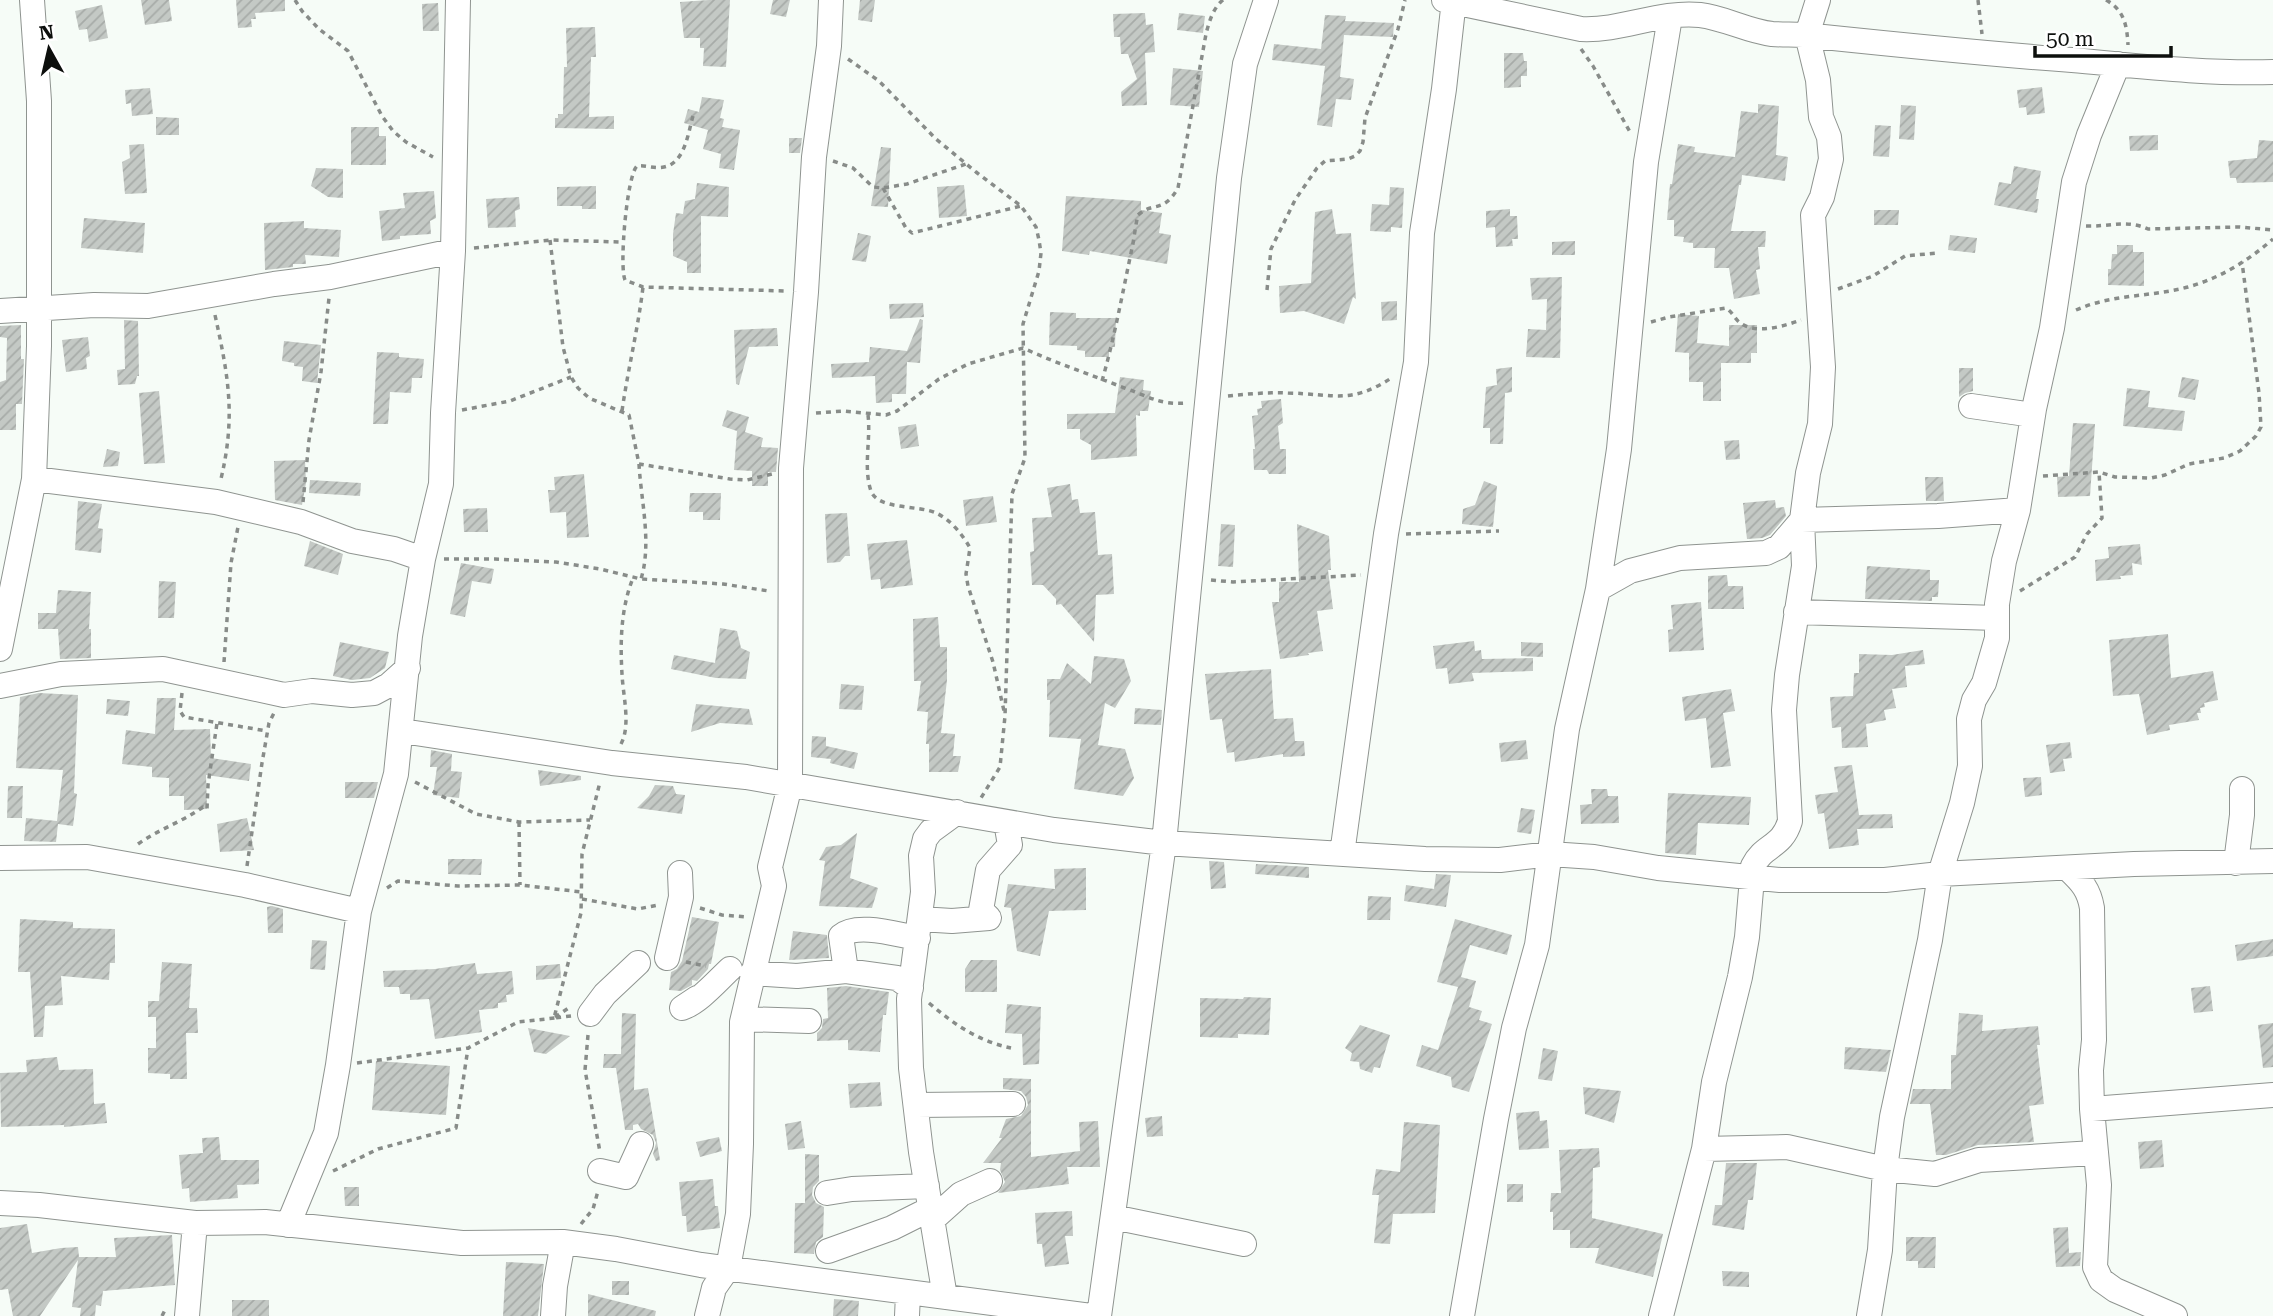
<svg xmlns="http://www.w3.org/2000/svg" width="2273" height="1316" font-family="'Roboto Serif',serif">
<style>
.building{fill:url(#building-hatch)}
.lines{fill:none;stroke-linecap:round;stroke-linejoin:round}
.minor-casing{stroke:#8f9490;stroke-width:26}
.path{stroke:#888c89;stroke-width:3.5;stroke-dasharray:5 5;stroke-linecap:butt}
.minor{stroke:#fff;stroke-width:24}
</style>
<defs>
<pattern id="building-hatch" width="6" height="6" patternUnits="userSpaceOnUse" patternTransform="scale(1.75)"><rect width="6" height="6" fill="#c4c9c5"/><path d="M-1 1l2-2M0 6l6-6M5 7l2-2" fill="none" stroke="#a7aba8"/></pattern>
</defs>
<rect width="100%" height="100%" fill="#f6fcf7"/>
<!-- building -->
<path class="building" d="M141,0h28l3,21 -27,4z
M236,0h49v11l-30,2 1,6h-5l1,8 -14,1z
M709,0h21l-4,67 -23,-1 1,-18h-4v-10h-16l-4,-36z
M773,0h17l-4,17 -16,-3z
M860,0h15l-3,22 -14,-2z
M438,3l1,28h-16l-1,-27z
M102,5l6,33 -19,4 -2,-13 -8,1 -4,-19z
M1145,13l1,12 7,-1 2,28 -10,1 2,52 -25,1 -1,-14 16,-13 -9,-25h-7l-1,-17h-6l-1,-23z
M1179,13l26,3 -2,17 -26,-3z
M1325,15l21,1 -1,5 49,2 -1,14 -49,-2 -4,42 14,2 -3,21 -15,-1 -4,28 -15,-2 8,-59 -53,-6 2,-16 47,5z
M595,27l1,30h-5l-2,60 25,-1v13l-59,-1v-10h3v-4h5l1,-47h3l-1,-39z
M1504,53h19l1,8h3v15h-6v11l-17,1z
M1173,68l30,3 -4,36 -29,-2z
M2042,87l3,26 -18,2 -1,-8 -7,1 -2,-18z
M150,88l3,26 -21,2 -1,-13 -5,1 -1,-14z
M702,97l22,3 -4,18 4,1 -2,8 18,3 -6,40 -15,-2 2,-14 -18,-5 5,-19 -24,-7 4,-14 11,3z
M1758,104l21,2 -3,49 12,2 -3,24 -43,-6 -1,10h-2l-8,46h35l-1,16h-7l2,22 -4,1 4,24 -26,5 -5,-31h-15l1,-20h-22v-5l-10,-1 1,-5 -10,-1v-16h-7l3,-36h2l6,-40 17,3 -1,5 41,5 6,-46 17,2z
M1901,105l15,1 -2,34 -15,-1z
M156,117l23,1v17h-23z
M1875,125l16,1 -2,31 -16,-1z
M351,127h28v9h7v29h-35z
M2158,135v15l-28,1 -1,-15z
M789,138h13l-2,15h-11z
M2259,140l14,1v41l-36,1 -1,-5h-6l-2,-17 29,-3z
M144,144l3,49 -22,1 -3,-32 8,-4 -1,-13z
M881,147l10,1 -3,59 -17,-1z
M2014,166l27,5 -5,28h3l-2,14 -43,-8 5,-23 12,2z
M316,168l27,1v29l-15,-1 -17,-11z
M697,183l32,4 -1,30 -27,-1v57h-14v-11l-14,-6v-22l3,-21 7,1 2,-13 10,-2z
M964,185l3,31 -28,2 -2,-31z
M596,186v23h-14v-3h-25v-19z
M1390,187l14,1 -2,40 -11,-1v5l-21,-1 2,-27 17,1z
M434,191l2,27 -6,3 1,13 -31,2v3l-18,2 -3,-30 26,-3 -2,-15z
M1066,196l75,5v9l21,3 -3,20 12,2 -4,29 -77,-13 -1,4 -27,-4z
M519,197l1,12 -5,2 1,16 -28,1 -2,-29z
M1332,209l4,25 15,-1 5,66 -3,-2 -9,27 -40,-13 -24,2 -1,-27 32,-3 4,-71z
M1510,209v7h7l1,23h-6l1,7 -17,1 -1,-20 -9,1v-17z
M1874,210h25l-1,15h-24z
M84,218l61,5 -2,30 -62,-5z
M304,221v7l37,2 -2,27 -34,-2 1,9h-13v3l-28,3 -1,-47z
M858,233l13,3 -5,26 -14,-2z
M1950,235l27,3 -2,15 -27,-3z
M1575,241v14h-23v-13z
M2117,245h16v7h11v34l-36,-1v-16h3l1,-15h5z
M1562,277l-2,81 -34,-1 2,-28 18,1 1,-31 -15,1 -2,-22z
M1397,301v19l-15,1 -1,-19z
M923,303l1,14 -34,2 -1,-15z
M1050,312l26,1v5h40l-1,29h-6v10h-24v-6l-8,-1v-4l-28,-1z
M1678,314l21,2 -2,27 32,3v-21h28v28h-6v10h-30v38h-18v-19h-14v-29l-14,-1z
M920,319l3,1 -3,43 -13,-1 -1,32h-14v8l-16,1 -1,-27 -43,2 -1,-14 38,-2 1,-15 37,4z
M124,320l14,1 1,55h-2l-2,8 -17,1 -1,-15 8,-1z
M21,325v34h3l-2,45h-6v26h-16v-48l6,-2 1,-42 -7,-1v-11z
M777,328l1,18 -29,1 -10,38 -3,-1 -2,-54z
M88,337l2,19 -4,2 1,11 -21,3 -4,-32z
M284,341l37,4 -4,38 -15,-2 1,-14 -9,-1v-3l-12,-2z
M377,352l22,1v4l25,2 -2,19h-10l-1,15 -21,-1 -2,32h-15z
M1512,367v25l-7,1 -2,51h-13v-16h-7l3,-41 11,-2 -1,-16z
M1959,368h14v23l-8,2 -6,4z
M1120,377l24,3 -1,10 8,1 -3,20h-8v5l-4,-1 1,41 -46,4v-15l-11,-6v-10h-13v-15l48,-1z
M2182,377l17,3 -4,20 -17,-3z
M2127,388l23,3 -2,16 37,4 -3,20 -59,-5z
M159,391l6,72 -21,1 -5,-71z
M1281,399l2,24 -5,3 2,23h6v25h-17l-2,-4h-13l-1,-21h2l-3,-33 6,-1 -1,-6 5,-1 -1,-7z
M727,410l22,7 -4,15 18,6 -2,9 17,1 -2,24h-8v14h-16v-15l-18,-1 3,-39 -15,-5z
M2073,423l22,1 -5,72 -32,1 -1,-20 12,-1z
M916,424l3,22 -18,3 -3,-22z
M1739,440l1,19 -14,1 -2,-19z
M107,449l13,3 -2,14 -15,1z
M305,460l1,23 -4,22 -27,-5 -1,-39z
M584,474l5,63 -22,1 -1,-26 -16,1 -2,-23h7l-1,-13z
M1925,477h18l1,24h-18z
M310,480l51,3 -1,13 -51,-3z
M1484,481l13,5 -4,41 -31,-3 1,-15 12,-4z
M1070,484l2,16 6,-1 2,14 15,-1 3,43 14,-1 2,40 -18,1 -2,47 -33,-38 -5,1v-6l-13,-14h-11l-2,-33 4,-1 -2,-33 20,-1 -5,-29z
M690,493h31l-1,27h-17v-8h-14z
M993,496l4,26 -31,4 -3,-26z
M1775,500l1,8 8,-1 2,9 -16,19 -8,3 -15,1 -4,-36z
M78,501l24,3 -4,24 5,1 -2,24 -26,-3z
M487,508l1,24h-24l-1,-23z
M847,513l3,43h-5l-5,6 -13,1 -2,-49z
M1221,524l14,1 -2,42 -15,-1z
M1297,524l32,12 2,34h-3l5,39 -16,2 6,40 -15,2 1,2 -29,4 -8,-57h7v-20h20z
M907,540l6,45 -32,4 -1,-10 -9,1 -4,-36z
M310,541l33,13 -5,21 -34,-9z
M2140,544l2,21 -10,-2 1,12 -13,1 1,3 -25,2 -1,-21 14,-2 -1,-11z
M461,563l33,6 -3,15 -19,-3 -7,36 -15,-3z
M1867,566l63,4v10h9l-1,17h-6v4l-67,-2z
M1727,575l1,11h15l1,23h-36v-33z
M159,581l17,1 -2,36h-16z
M58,590l33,2 -2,37h2v29l-31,1 -2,-30h-20v-16h18z
M1701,602l3,48 -35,2 -1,-22 5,-1 -2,-24z
M938,617l2,30h7v33l-6,53 14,1 -2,22h8l-3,16h-29v-28h-3l2,-32 -11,-1 4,-30h-7l-1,-62z
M720,628l17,3 4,17 9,4 -4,27 -30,-1 -45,-9 3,-14 41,8z
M2168,634l3,44 42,-7 5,29 -14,3 1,4 -5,1 1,5h-4l2,7 -30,5 1,5 -23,5 -8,-41 -26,2 -4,-56z
M1474,641l1,10 6,-1 1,9 51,-1v13l-61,2 2,8 -25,3 -2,-16 -11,1 -3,-23z
M340,642l49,10 -4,16 -15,10 -18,2 -19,-4z
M1521,642l22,1v14l-22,-1z
M1923,650l2,14 -20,2 2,21 -15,2 4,19 -12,2 2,10 -20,4 2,23 -26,1 -1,-21 -9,1 -2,-31 23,-1 1,-23h5v-19l33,1z
M1094,656l30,3 7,22 -16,27 -10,-5 -7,42 27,4 9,29 -11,18 -49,-7 7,-50 -32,-2 1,-37h-3v-21h13l7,-16 24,21z
M1271,669l3,50 19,-1 2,23h9l1,15 -22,1v-3l-48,8 -1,-10 -7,1 -5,-34 -12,1 -5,-46z
M841,684l23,2 -2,24 -23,-1z
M1731,689l4,22 -12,2 8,53 -20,2 -5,-50 -21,3 -3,-24z
M39,693l39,2 -4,98 3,1 -4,32 -15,-2 -2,18 -32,-1 2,-23 31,3 6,-51 -47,-2 4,-71z
M157,698h19l-2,32 36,-1 1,29 40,6 -2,17 -43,-6 1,34 -23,1v-14h-15v-18l-17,-1v-10l-30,-3 4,-34 29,4z
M107,699l23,2 -2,15 -22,-2z
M696,704l53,5 4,16 -33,-2 -29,9z
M1135,708l27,2 -1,15 -27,-1z
M812,736l14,1v9l32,7 -4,16 -24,-6 1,-4 -20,-2z
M1526,740l2,19 -27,3 -2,-19z
M2070,742l2,16 -9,1 2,12 -15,2 -4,-28z
M431,750l21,4 -1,17 11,1 -3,26 -26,-3 4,-28h-7z
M1852,765l7,50 33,-1 1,14 -36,1 2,16 -30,4 -5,-36 -6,1 -3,-19 23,-3 -4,-25z
M538,770l43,6v4l-41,6z
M2041,777l1,18 -17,2 -2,-19z
M345,782h33l-4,16h-29z
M655,785l18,1 3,8 9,1 -3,19 -45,-6 12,-12z
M8,786h15l-1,32h-15z
M1591,789h16l1,7h10l1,27 -38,1 -1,-19 12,-1z
M1668,793l83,4 -2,28 -51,-2 -2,32 -31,-2z
M1521,808l14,2 -4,24 -14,-2z
M247,818l7,32 -34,2 -3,-28z
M857,833l-7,45 28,10 -6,20 -53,-2 6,-45 -6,-1 7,-13 15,-2z
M448,859h34l-1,16 -33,-1z
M1209,861l15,1 2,26 -15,1z
M1256,864l53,3v11l-54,-4z
M1086,868v42l-37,1 -9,45 -23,-5 -6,-43 -7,-1 4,-23 47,5 -1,-20z
M1436,874l15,1 -5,32 -42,-6 2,-16 28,4z
M1368,896l23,1 -1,23h-23z
M272,906l11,3v24h-15l-1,-26z
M692,917l27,5 -8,42h-2l-1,5 -11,12 -5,-1v5l-11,6 -12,-1 2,-18 6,-3 5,-8z
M20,919l53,3v6l42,1v34h-5l-1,17 -48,-4 2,29 -18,1 -2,31h-9l-4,-65h-12z
M1455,919l57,16 -5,20 -37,-10 -9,32 15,4 -7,26 13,4 -3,9 13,4 -23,68 -17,-5 -1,-10 -35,-11 6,-21 16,5 20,-63 -21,-5z
M793,931l34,4 2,23 -40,2z
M2273,939v17l-36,5 -2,-16z
M312,940l15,1 -2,29 -15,-1z
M971,960h26v32h-32v-23z
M162,962l30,2 -3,44h8l1,25h-12l1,46h-17v-5l-22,-1v-25h8v-31h-8v-16h11z
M475,963l2,11 35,-3 2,23 -8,1 1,7 -9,1v5l-19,2 3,22 -47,7 -6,-40 -19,1v-6h-10l-1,-7h-15l-1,-16 52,-2z
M560,964l1,14 -25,2v-14z
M846,986l43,6 -3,23h-3l-3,37 -32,-2v-10l-31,1v-8l5,-5 1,-9 5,-1 -1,-30z
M2210,986l3,25 -19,2 -3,-25z
M1244,997l27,1 -2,37 -31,-1v4l-38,-1v-39l43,1z
M1007,1004l34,3 -2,57 -16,1 -1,-31 -17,-1z
M622,1013l14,1 -2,76 14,-2 12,72 -4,1 -3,-7 3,-11 -3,-8 -12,-6 -3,-5 -5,1v5h-8l-9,-62h-13l1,-14h17z
M1959,1013l24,2 -1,16 56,-5 2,19h-3l7,59 -15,2 5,36 -56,3 -32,10h-10l-6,-51h-20l3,-15h38v-34h5z
M2273,1023v44l-10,1 -5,-43z
M1360,1025l30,10 -10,33 -6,-1 -2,6 -12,-4 -1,-7 -9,-1 2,-8 -7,-5z
M528,1028l42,8 -24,18 -12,-2z
M1845,1047l46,3 -5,22 -42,-3z
M1543,1048l15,3 -6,30 -14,-2z
M57,1057l2,13 34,-1 1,35 11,-1 2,20 -43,4v-2l-63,2 -1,-54 27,-1 -1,-12z
M376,1061l74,5 -4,49 -74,-5z
M1003,1078l28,1v78l49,-6 -1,-29 19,-1 2,46h-33l2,17 -71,9 7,-11 -5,-12 1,-7h-18l19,-25h-3l7,-19 15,-3 7,-11 -2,-8 -5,-6 -18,-2z
M880,1082l2,24 -32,2 -2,-24z
M1583,1087l38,4 -7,32 -29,-9z
M1539,1111l1,10 7,-1 2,28 -30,2 -3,-37z
M1162,1116l1,20 -16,1 -2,-19z
M801,1121l4,27 -17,2 -3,-26z
M1404,1122l36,3 -5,88 -42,1 -3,30 -16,-1 5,-48h-7l4,-26 24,3z
M219,1137l2,23h38v24l-22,1 1,13 -48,4 -1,-14 -7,1 -3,-34 24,-2 -1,-15z
M719,1137l3,14 -22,6 -4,-15z
M2162,1140l2,27 -24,2 -2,-27z
M1599,1148l1,19 -7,1 -1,50 71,16 -10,43 -58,-14 4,-15h-29v-18h-17v-18h-3l1,-19h10l-2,-43z
M805,1154l14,1v26l-6,6 -1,8 4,8 8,4 -1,30 -7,5 -2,12 -20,-1 1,-50h10z
M1726,1163h31l-4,37h-5l-4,30 -32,-5 3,-20h7z
M713,1179l2,27h3l2,22 -33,4 -1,-16h-4l-3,-34z
M1507,1184h16v18h-16z
M344,1187h15v19h-14z
M1072,1211l1,25h-8l4,28 -24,3 -3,-23h-5l-2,-31z
M27,1224l5,29 29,-5 17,-1 1,10h37l-2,-19 58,-3 3,50 -72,6 -2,15 -5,-1 -1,11h-15l1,-8 -9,-1 6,-47 -38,56h-27l-5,-27 -8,1v-62z
M2068,1227l1,26 12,-1 -1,14 -24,1 -3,-39z
M1906,1237h30l-1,31h-17v-7h-12z
M506,1262l38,2 -6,52h-35z
M1722,1271l27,1v15l-26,-1z
M612,1281h17v14h-17z
M588,1294l68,17 -1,5h-67z
M834,1299l25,2 -1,15h-25z
M232,1300h37v16h-37z"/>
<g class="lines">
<defs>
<path id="minor" d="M1444,0l137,29c41,2 78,-18 119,-14 25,3 47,16 72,19 14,1 28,0 42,2 86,9 172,18 258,24 67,6 134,14 201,12
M0,311l94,-6 54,1 126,-22 56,-7 123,-26
M1971,406l62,9
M34,479l182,23 85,20 51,19 42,8 29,10
M1598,589l32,-18 50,-13 86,-5 13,-6 23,-27 136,-4 80,-6
M1796,612l201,6
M0,649l34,-170 5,-133v-245l-7,-101
M0,686l61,-12 102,-5 121,26 28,-4 40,4 22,-2 15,-8 19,-17
M402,731l210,32 134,14 308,53 110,13 261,16 75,1 50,-6 44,3 64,11 122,12h105l55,-6 194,-10 139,-3
M1342,854l44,-320 30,-172 6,-129 22,-144 10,-89
M0,858l87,-1 158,28 114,26
M2236,863l6,-48v-26
M2068,869c14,13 21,21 24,39l2,132 -3,30 1,39 7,76 -4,82 6,13 14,10 60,26
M920,919l32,2 37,-3 -8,-8 7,-40 22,-25 -4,-23
M667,958l14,-61 -1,-24
M846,971l-5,-35c16,-14 57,-1 77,2
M752,973l45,3 49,-5 51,7 14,10
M697,998l-15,10c17,-6 34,-26 48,-39
M590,1014l15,-20 33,-31
M743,1019l66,2
M916,1105l97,-1
M2092,1109l181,-14
M1704,1149l83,-2 98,22 50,5 44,-14 115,-7
M600,1171l26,6 15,-33
M827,1193l25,-4 75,-3
M0,1203l39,2 156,18 70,-1 197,21 101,-1 53,7 85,16 390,51
M1113,1217l131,27
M932,1220l29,-26 29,-13
M288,1225l38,-92 12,-68 21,-154 37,-137 14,-138 13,-77 18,-75 2,-71 10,-162 5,-251
M828,1251l64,-23 38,-19
M945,1297l-24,-145 -10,-84 -2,-69 14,-107 -2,-36 4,-17 6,-8 26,-19
M187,1316l8,-93
M553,1316l2,-30 8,-44
M707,1316l7,-28 14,-20 10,-54 3,-70 1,-122 32,-136 -4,-19 20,-82 1,-317 15,-176 8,-135 15,-111 2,-46
M907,1316l1,-22
M1099,1316l65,-473 65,-665 16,-114 21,-64
M1462,1316l34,-197 18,-91 23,-83 30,-216 31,-140 21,-140 27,-287 24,-145
M1661,1316l43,-167 10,-67 26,-105 7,-40 6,-71c11,-22 29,-18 37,-45l-6,-111 3,-35 17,-109 -2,-46 6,-47 12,-49 3,-57 -10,-152 9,-18 9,-38 -2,-22 -8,-20 -3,-37 -11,-45 11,-35
M1869,1316l11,-66 5,-81 7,-52 38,-177 10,-66 22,-71 8,-37 -1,-47 5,-19 10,-17 13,-45v-34l7,-43 14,-51 16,-101 18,-81 22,-146 15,-47 29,-71"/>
</defs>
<!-- minor casing -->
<use href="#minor" class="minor-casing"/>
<!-- path -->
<path class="path" d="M295,0l7,11 17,18 29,22 34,65 11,15 13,11 27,15
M1978,0l4,34
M2106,0c18,10 21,25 22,45
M1581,49l12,17 37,66
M848,59l31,22 57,58 40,33 45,34 15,21 3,13 2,13 -2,18 -16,53 2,134 -13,36 -7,222 -5,51 -19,31
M693,116c-5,17 -8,47 -29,51 -9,2 -18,-2 -27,-1 -10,9 -18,100 -12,114l18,7 144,4
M833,161l20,7 20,19 10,1 24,-4 59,-20
M883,188l23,40 6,5 109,-27
M2086,226c23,1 40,-7 62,3l92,-2 33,3
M550,240l13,107 8,30 7,11 11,10 40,17 10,49 91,15 17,1 25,-6
M474,248l76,-8 72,2
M1838,289l35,-13 32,-20 32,-3
M1267,290l4,-41 24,-49 22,-32 8,-7 23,-2 7,-3 5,-5 3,-9 2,-24 33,-89 7,-29
M2076,310c36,-16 75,-13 112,-23 32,-9 60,-26 85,-48
M215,315c14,64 21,103 5,168
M1651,322l18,-5 57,-9c6,4 8,9 12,13 16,15 46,5 63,-1
M1102,381c12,-42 20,-85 29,-128 3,-12 4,-26 7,-38 16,-14 25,-1 40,-27l28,-154c3,-12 7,-26 17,-34
M1228,396c20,-2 40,-4 60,-3 48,1 62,12 105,-16
M462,410l48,-9 61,-24
M622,411c6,-42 16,-82 21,-124
M816,413l27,-2 43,4 11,-4 42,-32 29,-15 55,-16c35,16 69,27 104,41 23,8 33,16 59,14
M868,415c3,24 -5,53 3,76 7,19 48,14 65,22 14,6 27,22 34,35l-4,26 2,12 25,76 11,49
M639,464c2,37 13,79 2,115
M2043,476l56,-4 16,5 36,1 14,-3 24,-11 35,-6 16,-7 16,-15 5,-9 -2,-34 -17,-131
M303,502l6,-62 12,-68 8,-74
M1406,534l93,-3
M444,559h51l61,3 44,7 41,10 82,5 46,7
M1211,580l22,2 128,-7
M2020,591l55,-34 12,-23 15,-16 -3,-46
M224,662l7,-99 7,-36
M182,693l-2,18 4,6 83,14
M621,744c10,-19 2,-48 1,-70 -2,-33 -1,-66 11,-96
M415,782l61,32 43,8 71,-2
M519,822l1,63
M138,844c21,-15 44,-22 65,-37l4,2 1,-24 9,-62
M247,866l15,-103 7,-40 5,-10
M387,888l11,-7 60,5 62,-1 62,7
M582,899l56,10 20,-4
M700,908l22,7 25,2
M686,962l20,4
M929,1003c26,22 49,38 82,45
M571,1016l-17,2 27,-105 1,-59 18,-72
M555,1017l15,-10
M588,1035l-3,35 15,82
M357,1063l111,-15 50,-26 37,-4
M333,1171l45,-22 78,-21 12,-80
M581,1224l12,-15 5,-18
M162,1316l4,-8"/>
<!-- minor -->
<use href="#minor" class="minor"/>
</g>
<!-- north arrow -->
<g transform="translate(49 49) rotate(352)" stroke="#ffffff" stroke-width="5" paint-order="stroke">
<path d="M0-5L12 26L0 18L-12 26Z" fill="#0d0f0d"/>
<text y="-10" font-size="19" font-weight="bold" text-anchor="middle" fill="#0d0f0d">N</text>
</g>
<!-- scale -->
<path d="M2035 46v10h136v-10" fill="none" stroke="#0d0f0d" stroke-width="3.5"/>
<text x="2046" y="46" font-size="21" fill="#0d0f0d" stroke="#ffffff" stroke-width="5" paint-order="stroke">50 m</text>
</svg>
